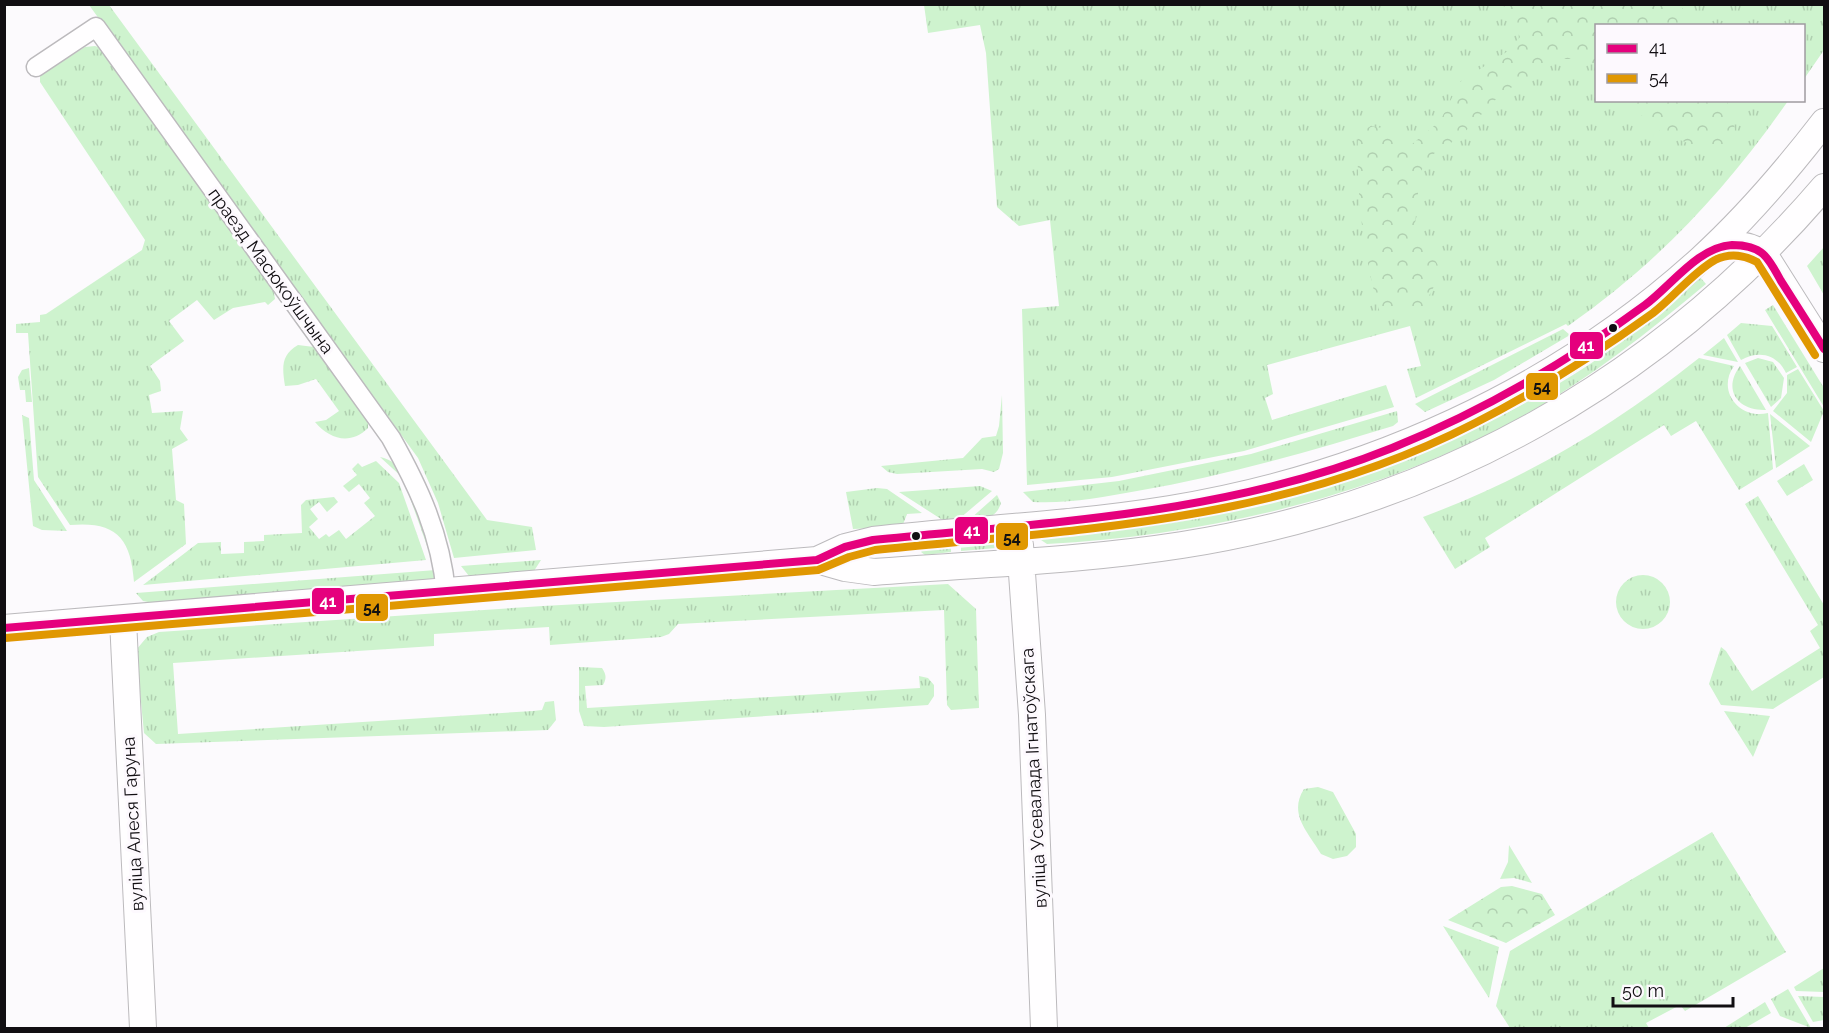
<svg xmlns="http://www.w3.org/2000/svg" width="1829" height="1033" font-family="Raleway,sans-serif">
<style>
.grass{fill:url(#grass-tufts)}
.forest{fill:url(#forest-crowns)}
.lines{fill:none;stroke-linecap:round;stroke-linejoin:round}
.street-casing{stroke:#bcbabd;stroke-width:21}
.secondary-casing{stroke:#bcbabd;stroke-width:28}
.street{stroke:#fffeff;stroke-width:18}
.secondary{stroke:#fffeff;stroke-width:26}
.bus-1-casing{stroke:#fdf9fe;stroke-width:12}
.bus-2-casing{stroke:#fdf9fe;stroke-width:12}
.bus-1{stroke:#e5007d;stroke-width:8}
.bus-2{stroke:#e09702;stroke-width:8}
.bus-dot{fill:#110e12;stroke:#fdf9fe;stroke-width:2}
.labels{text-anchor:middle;stroke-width:6;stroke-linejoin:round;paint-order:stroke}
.street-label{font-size:18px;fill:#110e12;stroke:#fdf9fe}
.line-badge{stroke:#fdf9fe;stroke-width:2}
.badge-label{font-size:16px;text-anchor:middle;font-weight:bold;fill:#fff}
.pale-badge-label{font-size:16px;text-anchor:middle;font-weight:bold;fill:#111}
</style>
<defs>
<pattern id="grass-tufts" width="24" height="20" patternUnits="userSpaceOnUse" patternTransform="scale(1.5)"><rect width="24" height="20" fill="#cef3ce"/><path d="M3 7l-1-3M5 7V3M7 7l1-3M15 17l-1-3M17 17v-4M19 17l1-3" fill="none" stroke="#b0cfb0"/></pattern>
<pattern id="forest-crowns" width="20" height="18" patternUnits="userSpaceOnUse" patternTransform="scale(1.5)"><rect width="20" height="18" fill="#cef3ce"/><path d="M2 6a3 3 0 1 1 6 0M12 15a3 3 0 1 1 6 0" fill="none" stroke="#b0cfb0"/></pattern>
</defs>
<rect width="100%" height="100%" fill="#fcfafd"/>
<!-- grass -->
<path class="grass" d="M89,5h20l378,515 45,7 4,23 -82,8 -16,-55 -20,-45z
M924,5h900v45l-20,29v-53h-208v74l192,1c-63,90 -129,161 -220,225l-2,-2 -150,74 -9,-29 14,-3 -11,-40 -143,39 6,29 -8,4 7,22 114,-35 8,22 -150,44 -132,26 -85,8 -5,-176 37,-3 -9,-86 -31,6 -22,-19 -11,-154 -6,-28 -52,8z
M95,46l6,2 172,240 2,11 -7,6 -3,-3 -32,6 -19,12 -17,-20 -28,21 15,20 -34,25 10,15 1,10 -12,4 3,18 31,-2 -3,18 8,11 -16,9 4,51 8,4 2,40 -52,38c-3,-45 -19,-61 -64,-57l-32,-48 -10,-144h-12v-9l24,-2v-7l6,-1 96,-64 3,-10 -105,-158v-6l5,-4 40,-25z
M1824,247v48l-17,-29z
M1700,277l6,7c-61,51 -122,99 -192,137 -142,76 -307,114 -467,123l-6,-4 5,-3c193,-19 380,-65 544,-173 39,-26 74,-56 110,-87z
M1773,305l51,83v19l-59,-97z
M1741,323l31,3 25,41 -11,6c-9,-19 -27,-23 -45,-13l-14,-25z
M1563,329l7,6 -76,45 -69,32 -10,-8z
M1724,338l14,24 -35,-7z
M298,345l16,2 54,73v8c-17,17 -38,12 -53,-6l11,-2 13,-9 -23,-32 -18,6 -13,1c-3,-19 -4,-31 13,-41z
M1699,358l35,8c-18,25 6,54 34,47l5,56 -34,21 -43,-69 -25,15 -7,-11 -179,113 5,9 -35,22 -32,-52c106,-40 187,-89 276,-159z
M1758,358l15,4 11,16 -3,20 -10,9 -26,-44z
M1740,366l26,44c-28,1 -44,-20 -26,-44z
M29,368l3,34h-6l-1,-12h-5l-2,-13 4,-7z
M1798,369l26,42 -13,31 -38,-31 14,-18v-18z
M1002,395l1,58 -4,16 -5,3 -12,-3 -85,5 -9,-2 -7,-6 82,-8 19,-20 14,-2 3,-10z
M1397,411l1,11 -5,4c-85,26 -169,50 -256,65 -34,6 -70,13 -104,11l-10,-10 96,-11 132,-27z
M1770,414l40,32 -34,22z
M22,415l7,3 5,62 33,51 -25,-1 -9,-4z
M380,457c36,7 46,68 57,99l-1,5 -4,-1 -29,-82z
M376,461l23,22 27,77 -283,25 55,-42 23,-1v12l23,-1v-11l20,-1v-6l38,-2 -1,-28 5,-5 28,-3 4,5 -11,10 -8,-10 -9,7 8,10 -9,8 10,12 7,-5 3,3 10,-7 7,9 29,-23 -11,-13 6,-5 -11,-14 -10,8 -6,-6 14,-11 -5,-6 6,-6 4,4z
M1804,464l9,16 -26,16 -10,-15z
M980,486l12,5 -33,28h-18l-42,-27z
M877,488l10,1 35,24 -15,1 -5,13 -49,2 -7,-37z
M997,495l4,8c-5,16 -16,15 -31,16z
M1758,496l66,109v72l-51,32 -52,-4 -12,-21 12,-37 5,4 26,40 68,-43 -10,-17 8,-6 -73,-121z
M997,542l4,3 -5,3 -35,3v-7z
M951,545v7l-26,3 -4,-3 3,-4z
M541,560l-7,11 -7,3 -58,2 -8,-10z
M436,570l-2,8 -8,3 -273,22 -10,-2 -7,-8z
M1616 602a27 27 0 1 1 54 0a27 27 0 1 1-54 0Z
M948,584l28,25 3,99 -28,2 -4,-5 -3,-95 -266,14 -9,10 -8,3 -111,8 -1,-18 -115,7v12l-261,17 5,71 355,-23 9,-1 3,-8 9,-1 2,19 -8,10 -392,14 -12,-11 -8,-83 11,-13 12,-5 384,-26z
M579,667l23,1c4,6 5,10 1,17l-18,1 2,22 333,-20 -1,-12 9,2 6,7v11l-6,9 -324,22 -20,-1 -5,-15z
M1724,711l46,5 -17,41z
M1318,787l15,5 23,42v13l-9,9 -14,3 -12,-5c-13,-22 -33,-40 -17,-65z
M1712,832l74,120 -101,59 -5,-6 -34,18 3,5h-139l-14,-22 14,-55z
M1509,845l23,38 -18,-5 -14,1 8,-17z
M1443,926l56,21 -10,51z
M1824,968v24l-28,-1 -2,-4z
M1788,989l23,39 -31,-12 -9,-17z
M1798,996l26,1v23l-11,2z
M1765,1002l6,11 -26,15h-21z"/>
<!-- forest -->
<path class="forest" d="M1502,5h178l15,20 -99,1v38l-18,-5h-18l-58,34 -44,46 -21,11 -17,22 -5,53 27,47 -22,40 -40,1c-17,-57 -24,-120 -22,-180l13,-7 21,4 13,20 35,-29 20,-39 51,-33 9,-12 -14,-29z
M1625,101h102c7,25 16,35 -6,55l-59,-23z
M1512,886l30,8 13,21 -49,28 -58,-23 53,-33z"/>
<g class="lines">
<defs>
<path id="street" d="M36,67l60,-40 295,411c28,50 50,97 55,155"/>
<path id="secondary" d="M1709,252c19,-11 37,-9 55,2l60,95
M1020,545l12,170 12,313
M817,560l28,8 29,4c103,-8 206,-11 308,-27 255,-40 475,-163 642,-358
M123,620l20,408
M4,628l813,-68 28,-13 28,-7c99,-11 198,-15 297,-31 195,-32 384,-116 531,-250 46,-42 86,-89 123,-137"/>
</defs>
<!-- street casing -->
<use href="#street" class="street-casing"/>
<!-- secondary casing -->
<use href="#secondary" class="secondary-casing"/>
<!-- street -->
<use href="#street" class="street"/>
<!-- secondary -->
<use href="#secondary" class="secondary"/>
<defs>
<path id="bus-1" d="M4,628l813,-68 28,-13 28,-7c176,-18 353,-25 519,-92 91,-37 174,-85 253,-143 26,-19 53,-58 87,-60 10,0 23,2 31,9 7,6 13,18 18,27 14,22 29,45 43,68"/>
<path id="bus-2" d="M5,638l813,-68 31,-13 26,-7c208,-21 408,-28 600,-127 63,-32 121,-69 178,-110 21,-16 39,-40 62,-53 14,-7 29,-5 42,2l58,93"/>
</defs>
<!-- bus-1 casing -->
<use href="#bus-1" class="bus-1-casing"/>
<!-- bus-2 casing -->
<use href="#bus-2" class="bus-2-casing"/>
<!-- bus-1 -->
<use href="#bus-1" class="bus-1"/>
<!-- bus-2 -->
<use href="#bus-2" class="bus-2"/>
</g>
<!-- markers -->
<g class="bus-dot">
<circle cx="1613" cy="328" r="5"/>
<circle cx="916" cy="536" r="5"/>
</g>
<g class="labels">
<!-- street labels -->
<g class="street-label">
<text transform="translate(271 271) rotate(54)" y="6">праезд Масюкоўшчына</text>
<text transform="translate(1034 778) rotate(-93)" y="6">вуліца Усевалада Ігнатоўскага</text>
<text transform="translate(133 824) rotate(-93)" y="6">вуліца Алеся Гаруна</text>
</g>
</g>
<g class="line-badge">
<rect x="1569" y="331" width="35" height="29" rx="6" fill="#e5007d"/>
<rect x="1525" y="372" width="34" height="29" rx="6" fill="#e09702"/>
<rect x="954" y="516" width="35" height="29" rx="6" fill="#e5007d"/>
<rect x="995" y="522" width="34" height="29" rx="6" fill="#e09702"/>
<rect x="311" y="587" width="34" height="28" rx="6" fill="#e5007d"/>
<rect x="355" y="593" width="34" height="29" rx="6" fill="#e09702"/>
</g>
<g class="badge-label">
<text x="1586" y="351">41</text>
<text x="972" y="536">41</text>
<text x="328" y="607">41</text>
</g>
<g class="pale-badge-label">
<text x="1542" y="392">54</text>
<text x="1012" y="543">54</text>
<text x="372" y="613">54</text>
</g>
<!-- border -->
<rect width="1829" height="1033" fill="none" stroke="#110e12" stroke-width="12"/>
<!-- legend -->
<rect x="1595" y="24" width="210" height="78" fill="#fdf9fe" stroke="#9f9ba0" stroke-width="1.5"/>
<rect x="1607" y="44" width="30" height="9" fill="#e5007d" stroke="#9f9ba0" stroke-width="1.5"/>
<text x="1649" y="54" font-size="18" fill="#110e12">41</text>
<rect x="1607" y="74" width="30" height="9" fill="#e09702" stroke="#9f9ba0" stroke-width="1.5"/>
<text x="1649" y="84" font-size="18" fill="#110e12">54</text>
<!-- scale -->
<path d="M1613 997v9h120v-9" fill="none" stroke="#110e12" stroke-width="3"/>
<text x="1622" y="997" font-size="18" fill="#110e12" stroke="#fdf9fe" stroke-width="4.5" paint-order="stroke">50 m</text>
</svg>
